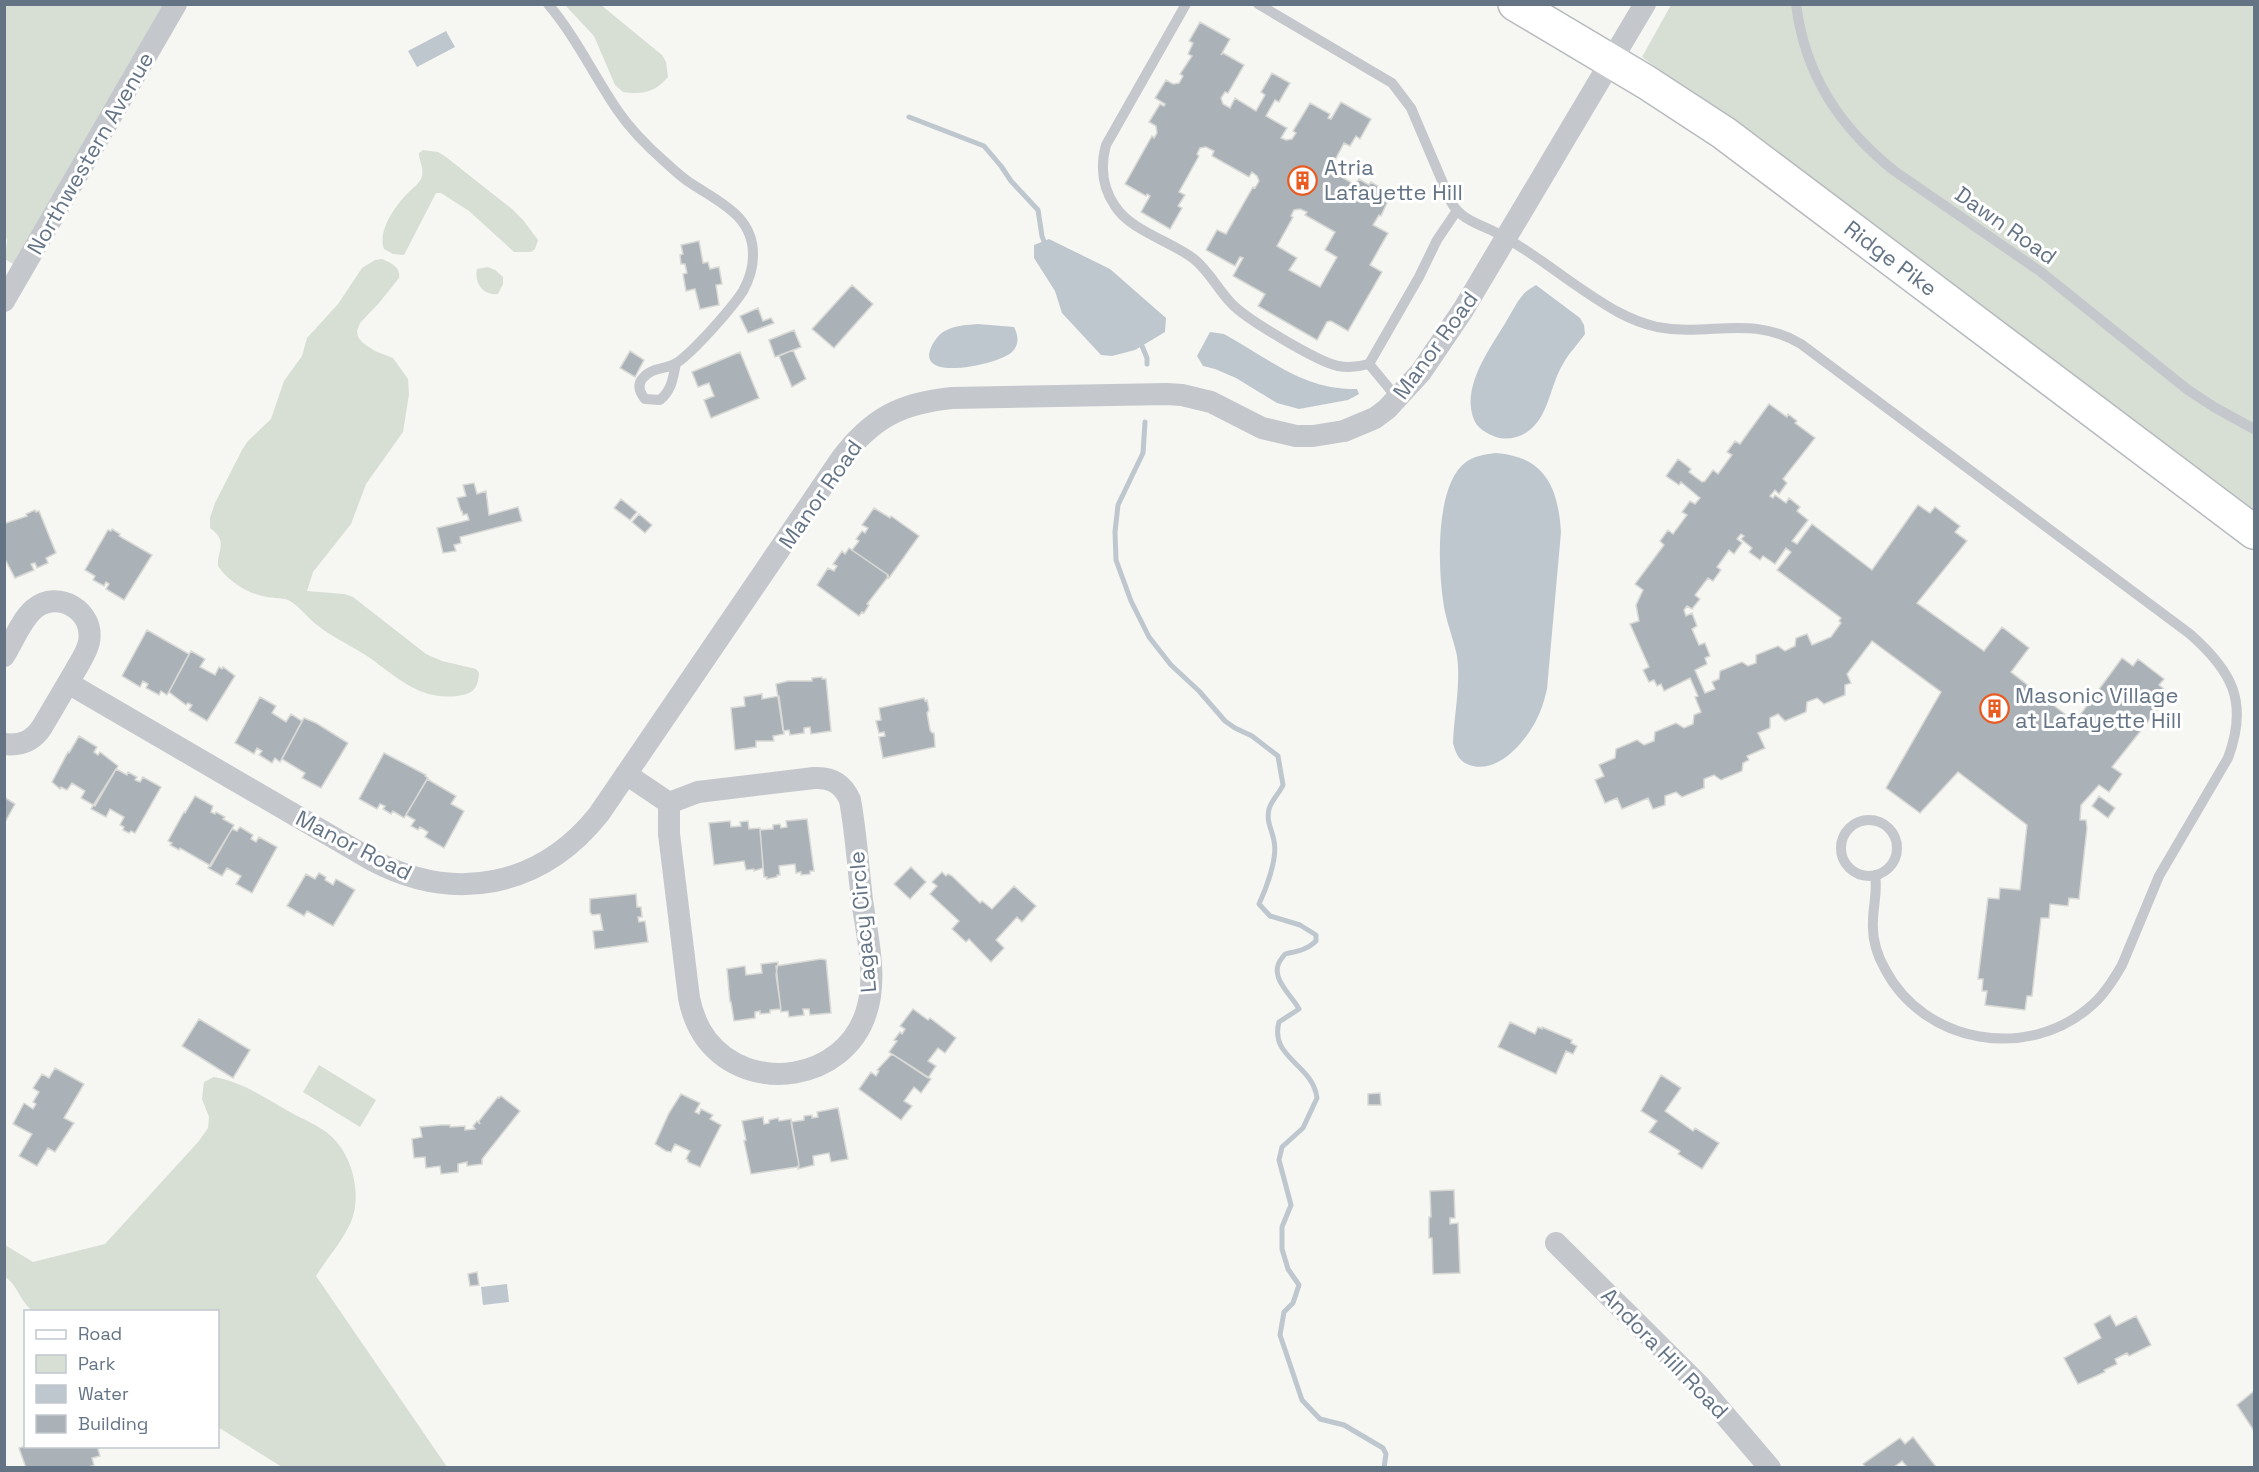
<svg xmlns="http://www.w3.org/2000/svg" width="2259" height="1472" font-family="'Space Grotesk',sans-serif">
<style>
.green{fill:#d7ded4}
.water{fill:#bec7cd}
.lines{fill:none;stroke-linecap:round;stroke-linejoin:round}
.stream{stroke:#bec7cd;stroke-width:5}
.building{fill:#aab2b8;stroke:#d8d8d5;stroke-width:1.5;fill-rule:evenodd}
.primary-casing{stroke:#b7bbbf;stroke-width:36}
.lane{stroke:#c4c7cb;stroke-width:10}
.street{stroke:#c4c7cb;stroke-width:22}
.primary{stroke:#fff;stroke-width:33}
.labels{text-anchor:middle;stroke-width:6;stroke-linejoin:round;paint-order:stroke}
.street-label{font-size:22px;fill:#647485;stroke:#fff}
.poi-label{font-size:22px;fill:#647485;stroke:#fff;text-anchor:start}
</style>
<rect width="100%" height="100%" fill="#f6f6f3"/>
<!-- green -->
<path class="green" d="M5,5h163l-155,259 -8,-5 2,-18 -3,-12z
M565,5h36l61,50 4,7 2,15c-13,15 -25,18 -45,15l-8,-7 -21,-49z
M1671,5h583v515l-504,-385 -108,-78z
M423,150l15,2 8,5 66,52 11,11 15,20 -3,9 -4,3h-17l-45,-41 -28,-18h-5l-32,62 -11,-1 -9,-5c-7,-19 13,-46 26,-58 5,-5 10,-8 12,-15 2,-8 -3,-15 -3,-23z
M382,259c9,4 19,8 17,19l-20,25 -19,20 -3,8 1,6 5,6 12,8 18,7 15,21 1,15 -6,38 -37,52 -15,40 -38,48 -6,19 37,3 9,3 73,57 16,7 34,8 3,4c-1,16 -6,21 -22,23 -39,5 -63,-22 -93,-42 -16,-10 -32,-17 -47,-29 -9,-7 -17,-18 -27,-24 -7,-4 -16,-2 -23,-4 -19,-3 -38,-15 -49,-31 -1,-17 11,-24 -8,-38v-10l5,-15 27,-53 6,-9 23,-22 13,-38 18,-25 5,-18 31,-34 24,-36 13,-8z
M488,267l7,3 8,7v7l-5,10c-15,2 -24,-11 -21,-25z
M319,1065l57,35 -16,27 -57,-35z
M214,1077c28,5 50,20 74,34 14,8 33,15 44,26 22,21 31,62 17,89 -9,18 -23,34 -33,50l131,191h-165l-64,-40v-115l-185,-1c-13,-9 -15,-26 -28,-34v-32l28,17 72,-18 94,-103 9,-13 1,-11 -7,-18 2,-17z"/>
<!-- water -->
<path class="water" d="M446,31l9,16 -38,20 -9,-16z
M1049,239l61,30 56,49 -1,14 -30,18 -23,6 -11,-1 -39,-42 -7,-22 -21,-33v-13z
M1536,285l44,33 4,7 1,9c-7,10 -16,19 -22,30 -13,21 -13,48 -32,65 -9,8 -23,12 -35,8 -10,-4 -20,-9 -23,-20 -11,-33 19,-71 34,-97 5,-8 9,-17 15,-24 3,-5 10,-8 14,-11z
M978,324l36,3c4,8 6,17 -2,25 -13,13 -109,34 -76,-13 9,-13 28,-14 42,-15z
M1210,332l14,2c46,25 79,56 133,55l2,5 -11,6 -49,9 -22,-6 -41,-25 -21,-9 -12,-3 -6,-10z
M1496,453c49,4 62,34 65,79l-14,157c-2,8 -4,16 -7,23 -9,23 -38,61 -67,54 -13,-3 -17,-11 -20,-23 1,-28 8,-59 4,-87 -3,-15 -9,-30 -12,-44 -7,-35 -12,-126 21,-150 8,-6 20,-8 30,-9z
M507,1284l2,18 -26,3 -2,-18z"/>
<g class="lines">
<!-- stream -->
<path class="stream" d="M909,117l75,29 17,20 10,15 27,29 4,26 4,11
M1140,341l7,17v6
M1145,422l-2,31 -25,52 -3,27 1,28 15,41 18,36 22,28 28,26 26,30 10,7 17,8 26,20 5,29c-4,9 -11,14 -14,24 -3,13 3,20 5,32 4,17 -8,48 -15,63l11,12 30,9 16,10v6c-8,8 -17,10 -27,12 -5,1 -4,1 -7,5 -15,18 9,36 17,51l-20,13c-10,36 34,42 38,76l-14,30 -21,19 -3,13 12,45 -9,22v22l6,20 11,16 -6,18 -9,9 -4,23 22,65 18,19 24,6 39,23 3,6 -2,14"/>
</g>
<!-- building -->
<path class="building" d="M1200,22l30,17 -9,16 2,-2 21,12 -16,28 -3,-1 -4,6 2,6 7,4 5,-10 21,13 9,-16 -4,-3 11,-19 18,10 -11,19 -4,-2 -9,16 21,12 -6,10 5,2 6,-1 4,-6 -3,-2 17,-28 20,11 -2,4 3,1 10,-17 30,17 -11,20 -4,-3 -6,10 -6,-3 -10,19 -3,-1 -4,6 2,6 6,4 2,-3 18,11 4,-6 10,6 2,-3 20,12 -10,22 -2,-1 -6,10 15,8 -18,32 12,7 -34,59 -17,-10 -4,1 -10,18 -59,-34 7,-12 -32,-18 10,-18 -3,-1 -5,9 -29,-16 11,-20 9,4 27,-47 2,1 4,-7 -2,-5 -5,-4 -3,5 -37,-21 2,-5 -8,-4 -6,1 -3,6 2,2 -20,36 6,3 -7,11 4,2 -12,21 -29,-17 9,-16 -3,-2 -1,2 -21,-12 27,-48 2,2 3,-5 -1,-7 -7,-4 11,-18 4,2 1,-2 -10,-6 11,-18 7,4 6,-1 4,-7 -3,-2 12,-18 -4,-2 5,-11 -4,-2zM1300,209l7,3 -2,3 30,17 -10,18 12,7 -17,30 -31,-17 8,-12 -20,-12 16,-29 -2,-1 3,-6z
M699,241l4,22 5,-1 2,7 9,-2 3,17 -6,1 3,20 -19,4 -5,-20 -9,2 -3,-17 4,-1 -2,-9h-4l-1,-9 3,-1 -2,-9z
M852,285l21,19 -39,44 -22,-19z
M758,308l5,13 8,-3 3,5 -26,10 -8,-17z
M794,330l7,17 -26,10 -6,-17z
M793,350l13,29 -14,8 -13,-31z
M630,351l14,9 -9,17 -15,-9z
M740,352l19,46 -48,20 -7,-18 10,-4 -5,-13 -11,4 -6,-15z
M1769,404l18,13 1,-3 9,7 -2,2 20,15 -32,41 4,4 -8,11 -4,-4 -5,6 3,2 2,-3 11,8 3,-5 11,9 -3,4 11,9 -16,21 5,3 15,-20 60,46 46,-65 12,8 5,-6 25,19 -5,6 12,9 -50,62 67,48 18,-24 27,21 -18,24 64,50 47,-64 11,8 5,-7 26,20 -5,6 11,9 -58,73 10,7 -13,18 -10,-7 -18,20 -1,15h6l1,8 -8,71 -10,-1 -1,8 -18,-2 -1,14h-8l-9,78h-5l-2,14 -40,-5 2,-14h-5l1,-12h-5l10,-81 11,1 1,-11 20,2 7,-65 -69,-53 -38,41 -34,-25 55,-96 -69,-51 -25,33 4,9 -6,2v10l-21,9 -7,-6 -10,4 -1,10 -21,9 -7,-7 -8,4v10l-12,5 7,15 -18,8 2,4 -6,3 -1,8 -21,9 -7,-5 -10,4v9l-22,9 -6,-5 -11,4v9l-12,4 -5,-11 -26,11 -5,-11 -12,5 -10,-23 9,-4 -5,-11 16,-7 1,-9 21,-9 7,5 10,-4 1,-9 21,-9 8,5 9,-4 1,-9 7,-3 -6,-15 3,-1 -8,-18 -26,13 -3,-7 -4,2 -3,-6 -5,2 -6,-12 6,-3 -19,-43 9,-3 -3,-16 7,-15 -8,-6 29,-39 -4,-4 8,-11 5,4 14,-19 -5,-3 8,-11 5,3 5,-6 -19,-16 -2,3 -13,-9 12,-17 13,10 -2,3 13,10 3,-1 8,-11 5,4 14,-19 -5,-3 8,-11 5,3zM1741,534l3,2 -3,3 11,9 -3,4 11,8 3,-4 12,8 11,-16 5,4 -14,18 64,48 -2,3 2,2 -10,14 -19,8 -5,-11 -11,4 -1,8 -10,5 -7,-5 -22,9v8l-8,3 -6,-4 -22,9 -1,8 -7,3 3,7 -10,4 -10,-23 12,-6 -2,-6 5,-2 -5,-13 -6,2 -7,-16 5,-3 -5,-13 -6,3 -2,-6 3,-4 5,3 8,-10 -5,-4 13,-17 5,3 8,-11 -4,-3 12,-17 5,4 8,-11 -5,-4z
M474,483l3,11 9,-3 3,24 29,-8 4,14 -62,16 1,6 -7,2 2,6 -13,2 -6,-25 32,-8 -2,-6 -4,1 -1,-4h-1l-4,-13 9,-2 -3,-11z
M621,499l16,13 -7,8 -16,-12z
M874,508l16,10 1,-2 28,20 -30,42 -2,-2 1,-1 -36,-25 7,-9 -3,-2 6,-8 3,2 3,-5 -6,-3z
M35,510l1,2 3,-1 17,42 -10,5 2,5 -11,5 -2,-5 -4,1 3,6 -19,8 -9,-17h-2v-37l1,1 1,-2 21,-7 -1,-2z
M639,514l13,11 -7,8 -13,-11z
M112,529l8,5 -1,2 33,19 -28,45 -18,-11 3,-5 -3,-2 -2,4 -11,-6 2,-4 -10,-6 23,-40 3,1z
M849,548l39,27v2l-21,27 2,1 -5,8 -2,-1 -3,4 -42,-31 11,-17 6,3 3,-5 -4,-2 9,-13 3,3z
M147,630l42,24 -22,41 -6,-4 -2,4 -13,-7 2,-4 -5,-3 -3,6 -18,-11z
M191,651l14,8 -5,8 15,8 4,-8 3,2 1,-2 12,9 -28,45 -18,-11 3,-5 -4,-2 -2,2 -17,-13z
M822,677v2h4l5,52 -20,3 -1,-7 -6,1v5l-14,2 -1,-5 -6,1 -7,-47 12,-3h24v-3z
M762,694v5l17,-3 5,38 -11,2 1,5h-18v6l-21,3 -4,-42 14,-2 -1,-9z
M260,697l16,9 -4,7 14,9 5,-8 11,7 -22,41 -5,-4 -3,5 -13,-8 3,-4 -5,-3 -3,6 -19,-11z
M924,698l1,3 2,-1 2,10 -2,3 3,17 2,3h2l1,14 -52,11 -4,-21 6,-1 -1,-4 -5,1 -3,-12 5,-1 -2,-12z
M304,718l12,5 32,20 -27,45 -19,-10 3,-5 -23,-14z
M79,736l18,11 -3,5 4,3 2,-3 18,14 -23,40 -14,-8 4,-7 -13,-8 -5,7 -6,-3 -1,2 -8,-7 16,-30 1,1z
M384,753l42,22 -1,1 3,2 -24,40 -11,-7 -2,3 -8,-5 2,-3 -5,-2 -3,5 -18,-10z
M116,769l11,6 1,-3 9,5 -2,3 5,2 3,-5 18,10 -26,46 -4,-2 -2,2 -6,-3 1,-3 -4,-2 4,-8 -14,-8 -4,8 -15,-8z
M427,779l29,17 -5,8 13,7 -20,37 -19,-11 3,-5 -8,-5 -2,3 -7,-4 4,-6 -9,-5z
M195,796l18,10 -2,6 4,2 1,-2 9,5 -2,2 11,6 -23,41 -31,-18 -1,2 -9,-5 2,-2 -4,-2 16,-29 1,1z
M2099,796l16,12 -7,10 -16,-12z
M4,797l11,7 -11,20z
M807,819l7,52h-4v3l-9,1v-3l-5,1 -1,-9 -16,2 1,9h-3v2l-10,2v-2h-3l-4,-47 13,-1v-4l7,-1 1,4 6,-1 -1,-6z
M730,821l1,6 10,-1 -1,-4 8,-1 1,8 11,-1 3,40 -9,3v-2l-8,1 -2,-9 -30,4 -5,-42z
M240,827l13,8 -2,4 5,3 3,-5 18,10 -25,46 -16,-9 5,-8 -14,-8 -5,8 -14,-8 24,-39 5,2z
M911,867l15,15 -16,17 -16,-15z
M942,872l4,4 2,-2 4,2 28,27 2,-2 10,8 22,-23 22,20 -14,16 -5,-5 -21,23 8,8 -13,14 -22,-23 -3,3 -14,-13 7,-8 -29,-27 7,-8 -5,-4z
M319,873l7,4 -1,3 8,5 3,-6 19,11 -22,36 -26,-15 -3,5 -17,-10 19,-32 9,5z
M636,894l1,13h4l1,10h-4l1,5 6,-1 3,21 -53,7 -2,-18 10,-1 -3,-16 -8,1 -2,-3v-13z
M821,959l5,1 5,53 -21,2 -1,-6h-6l1,6 -15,2 -1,-6 -7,1 -5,-46z
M778,962l-2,13 5,34 -11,1v3l-10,1v-3l-5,1v6l-21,3 -3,-19h-1l-3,-33 18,-3 1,9 16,-2 -1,-9z
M913,1009l15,11 2,-2 26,20 -11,15 -7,-5 -10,13 8,5 -8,12 -39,-26 8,-11 -3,-1 6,-8 2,2 3,-5 -5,-3z
M199,1019l51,31 -17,28 -51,-32z
M1510,1022l25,12 3,-7 4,2v-2l30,13 -1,3 6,3 -4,8 -7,-3 -10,23 -58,-27z
M892,1054l39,25 -10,14 -7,-6 -10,14 8,5 -11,14 -42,-31 12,-17 5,4 3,-5 -2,-1z
M55,1068l29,16 -20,34 10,5 -19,29 -7,-4 -11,18 -18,-10 13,-22 -19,-10 11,-21 9,6 3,-5 -3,-2 6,-10 -6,-4 9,-14 7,4z
M1661,1075l20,13 -16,23 28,20 2,-3 24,15 -17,26 -24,-15 2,-3 -31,-19 8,-11 -16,-10z
M1380,1093l1,12h-13v-11z
M681,1094l19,9 -5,9 4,2 2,-5 12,6 -3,4 11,6 -21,42 -12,-5v-2l-2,-1 4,-8 -15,-7 -4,8 -5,-1 -11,-7 14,-31z
M501,1096l19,15 -38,48v5l-15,2v-4l-9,2v8l-17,2 -1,-8 -14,2 -1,-11 -11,1 -2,-19 10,-2 -2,-10 21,-2h9v2l15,-1v4l10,-1 -2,-3 4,-5 3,3 -1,-3 19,-24 1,1z
M838,1108l10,51 -17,3 -2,-9 -16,3 1,9 -16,4 1,-4 -8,-43 13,-2v-4l8,-1v3l6,-1 -1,-5z
M763,1117l1,7 5,-1v-3l9,-2 1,3 12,-2 8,46 -2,2 -46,7 -7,-33 2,-1 -4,-19z
M1454,1190l1,28h-5v6l8,-1 2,50 -27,1 -1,-36h-3v-21h2l-1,-26z
M477,1272l2,13 -9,1 -2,-12z
M2110,1315l6,11 20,-10 15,29 -22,11 -2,-3 -12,6 2,5 -13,6 1,2 -27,12 -14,-26 37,-20 -7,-14z
M2254,1391v40l-17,-26z
M1913,1437l24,31h-29l-6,-7 -9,7h-27l-3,-4 37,-26 5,6z
M26,1446h77l-5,3 2,7 -8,2 2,7 -8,3h-60l-7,-20z"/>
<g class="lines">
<defs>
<path id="primary" d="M1515,4l131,78 78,51 530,399"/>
</defs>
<!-- primary casing -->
<use href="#primary" class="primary-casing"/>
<!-- lane -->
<path class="lane" d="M548,4c28,33 46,72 70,107 13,19 29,35 46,50 9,8 18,17 28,23 29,19 62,33 61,72 0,13 -4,24 -10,35 -11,17 -48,59 -65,71 -10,8 -26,4 -36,17 -5,7 -2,14 3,20l15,1c12,-10 13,-22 16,-37
M1186,4l-80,141c-6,22 -4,42 9,61 16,25 56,35 79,53 16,13 24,31 38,45 14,15 86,58 106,62 11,2 20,1 31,-2l29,35
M1258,4l134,79 19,25 40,94c9,16 24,21 40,28 46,23 83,58 127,82 13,7 26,12 39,15 53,10 93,-13 144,17l389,290c42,37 59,68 38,124l-69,118 -37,89c-8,14 -17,29 -30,40 -63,57 -168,39 -207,-36 -8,-14 -13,-32 -12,-48 0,-16 5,-30 2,-46
M1796,4c9,71 43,122 97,166l148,102 147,118 26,17 40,22
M1369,364l50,-87 18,-37 19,-28
M1841 848a28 28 0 1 1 56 0a28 28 0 1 1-56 0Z"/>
<!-- street -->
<path class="street" d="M4,301l172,-297
M4,656c9,-14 17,-36 30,-47 24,-20 61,2 55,33 -2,10 -9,20 -14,29 -11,19 -22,37 -33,56 -9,14 -21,19 -38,17
M68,683l304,177c83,44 169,27 227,-46l242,-355c31,-41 60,-56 111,-61l215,-4 15,1 29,7 51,26 34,8h17l31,-5 31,-13 12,-9 34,-37 42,-62 182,-306
M626,774l43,29
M814,778c17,-1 29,6 36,22 6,33 8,66 12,100 5,36 16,78 4,113 -22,68 -116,82 -159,27 -10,-13 -15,-27 -18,-42l-20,-164v-31l29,-11z
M1556,1243l143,142 71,83"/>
<!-- primary -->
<use href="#primary" class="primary"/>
</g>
<!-- icons -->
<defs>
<symbol id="building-ring" viewBox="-11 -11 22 22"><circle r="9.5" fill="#fff" stroke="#e95b20" stroke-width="1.5"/><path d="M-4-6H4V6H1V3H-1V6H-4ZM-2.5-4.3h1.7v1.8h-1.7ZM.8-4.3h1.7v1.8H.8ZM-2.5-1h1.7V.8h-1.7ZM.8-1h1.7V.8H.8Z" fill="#e95b20"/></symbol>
</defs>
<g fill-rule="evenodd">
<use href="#building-ring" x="1286" y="164" width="33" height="33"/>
<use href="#building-ring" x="1978" y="692" width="33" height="33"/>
</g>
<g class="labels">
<!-- street labels -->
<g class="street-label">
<text transform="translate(90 153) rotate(-60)" y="8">Northwestern Avenue</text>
<text transform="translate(2006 225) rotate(35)" y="8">Dawn Road</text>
<text transform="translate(1891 258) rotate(37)" y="8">Ridge Pike</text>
<text transform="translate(1435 345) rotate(-54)" y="8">Manor Road</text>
<text transform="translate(820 494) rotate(-55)" y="8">Manor Road</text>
<text transform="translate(354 845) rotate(27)" y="8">Manor Road</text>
<text transform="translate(862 922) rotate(-95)" y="8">Lagacy Circle</text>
<text transform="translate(1665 1353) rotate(46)" y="8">Andora Hill Road</text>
</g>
<!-- poi labels -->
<g class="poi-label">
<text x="1324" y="175">Atria<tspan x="1324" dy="25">Lafayette Hill</tspan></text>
<text x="2015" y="703">Masonic Village<tspan x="2015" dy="25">at Lafayette Hill</tspan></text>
</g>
</g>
<!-- border -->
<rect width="2259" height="1472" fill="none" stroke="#647485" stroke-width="12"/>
<!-- legend -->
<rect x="24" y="1310" width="195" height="138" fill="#ffffff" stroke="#c1c7ce" stroke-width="1.5"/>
<rect x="36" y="1330" width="30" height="9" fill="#ffffff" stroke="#c1c7ce" stroke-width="1.5"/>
<text x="78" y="1340" font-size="18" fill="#647485">Road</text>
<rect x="36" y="1355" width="30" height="18" fill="#d7ded4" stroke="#c1c7ce" stroke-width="1.5"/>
<text x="78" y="1370" font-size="18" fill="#647485">Park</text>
<rect x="36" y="1385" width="30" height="18" fill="#bec7cd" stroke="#c1c7ce" stroke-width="1.5"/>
<text x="78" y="1400" font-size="18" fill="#647485">Water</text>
<rect x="36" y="1415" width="30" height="18" fill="#aab2b8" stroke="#c1c7ce" stroke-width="1.5"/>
<text x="78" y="1430" font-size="18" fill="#647485">Building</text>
</svg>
